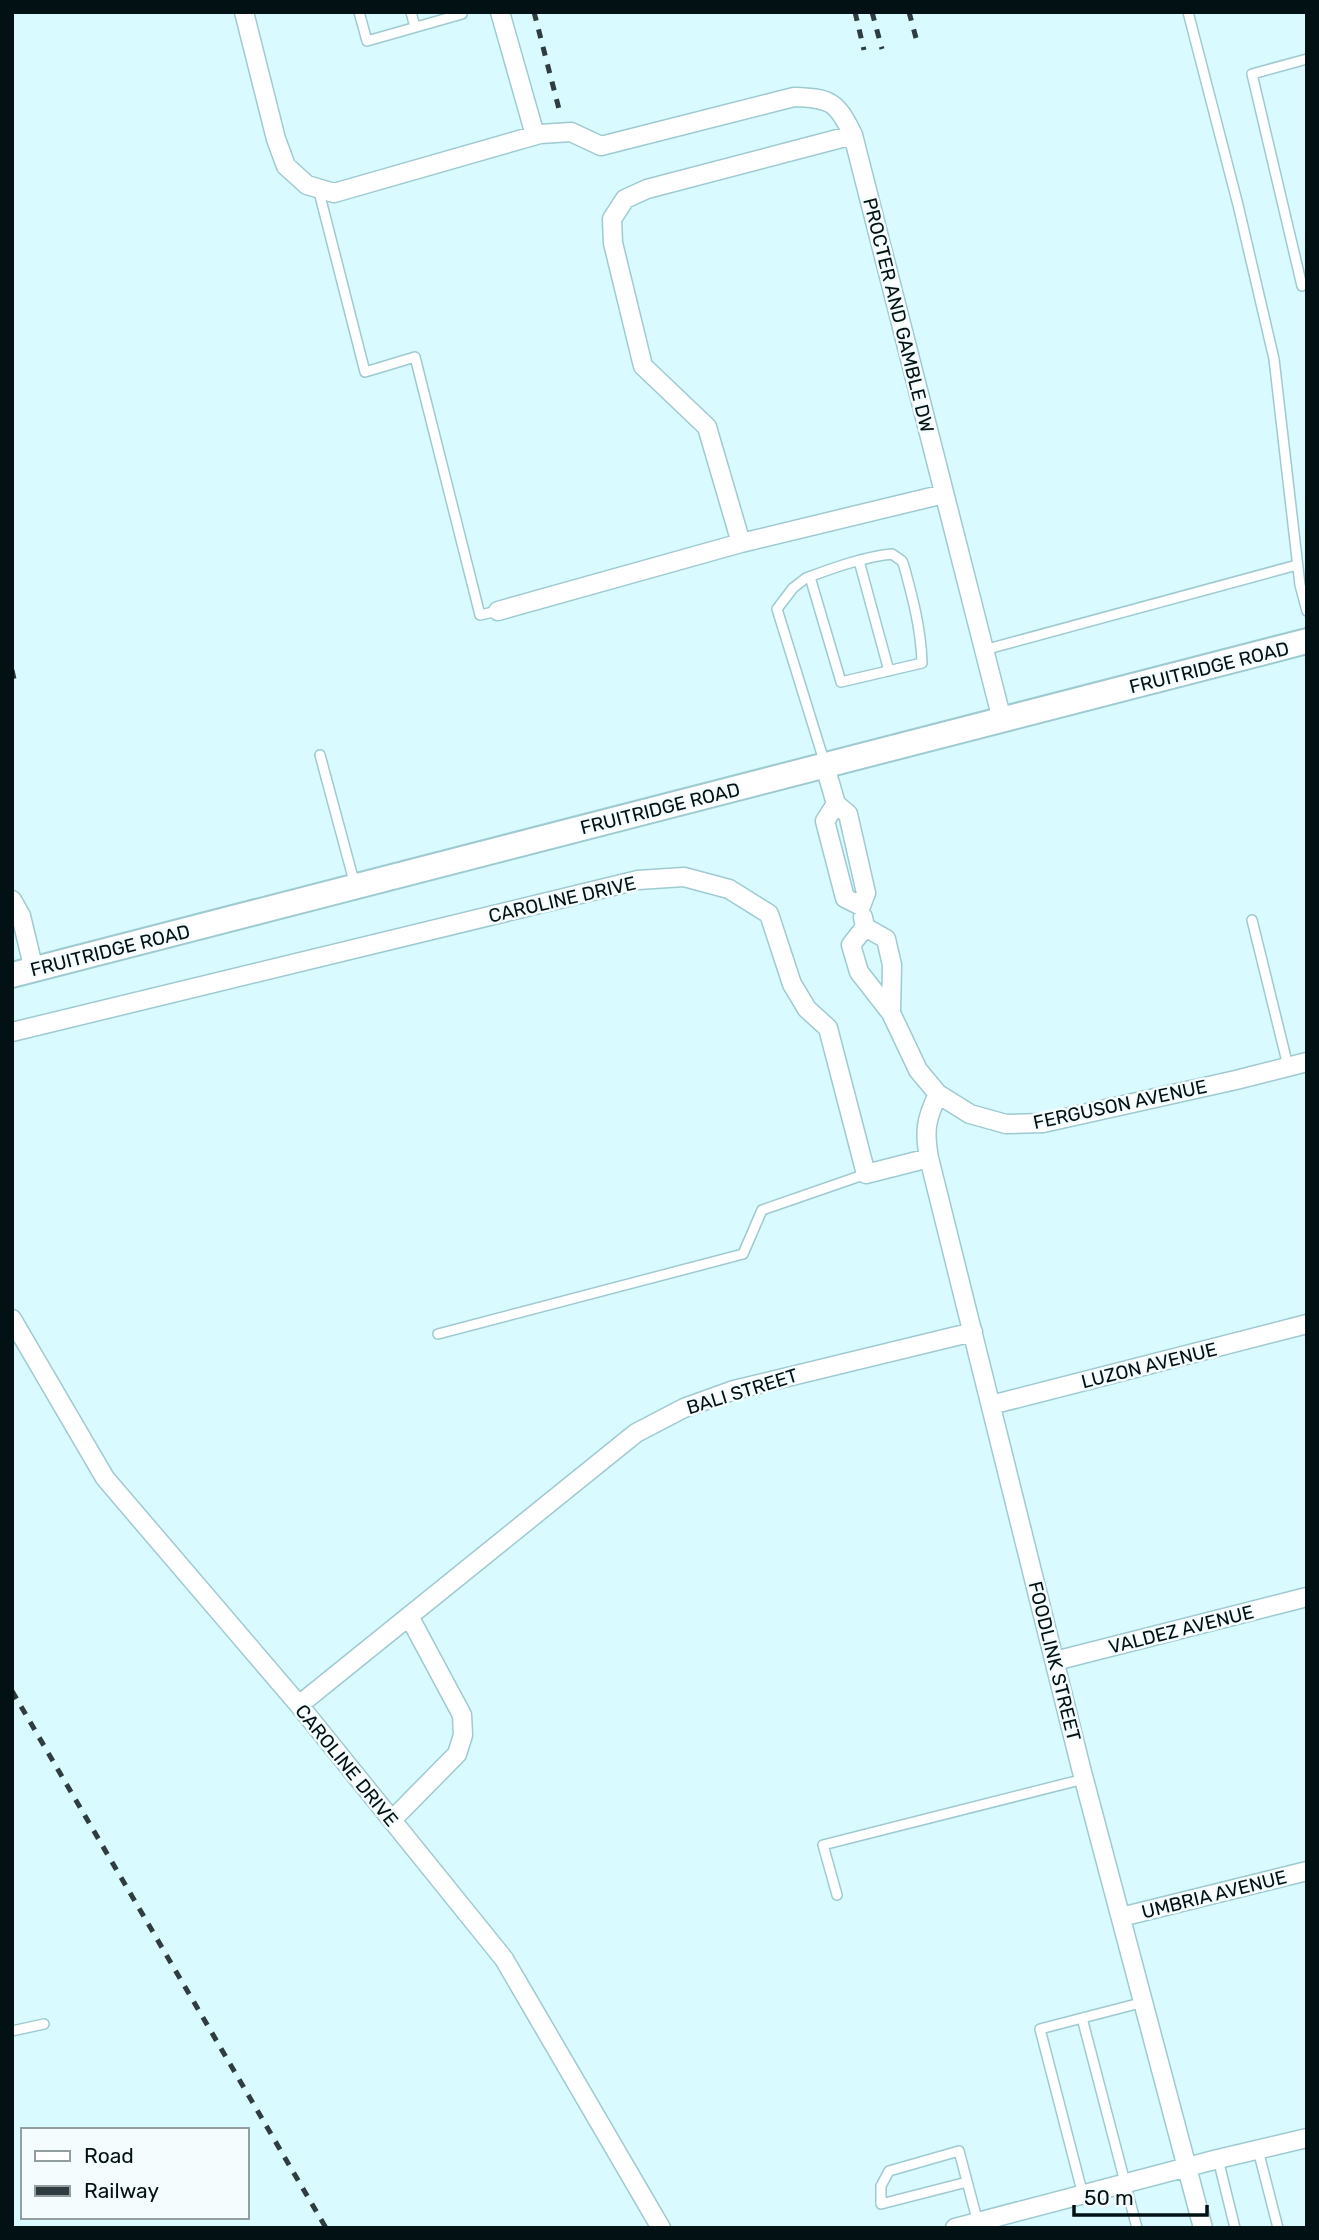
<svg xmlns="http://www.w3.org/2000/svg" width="1319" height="2240" font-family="Rubik,sans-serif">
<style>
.built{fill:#d9fafe;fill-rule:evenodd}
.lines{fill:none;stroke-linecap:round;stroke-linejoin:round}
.lane-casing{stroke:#9ecad1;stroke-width:12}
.street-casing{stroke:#9ecad1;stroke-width:21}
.secondary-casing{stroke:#9ecad1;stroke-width:28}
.lane{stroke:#fff;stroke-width:9}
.street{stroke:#fff;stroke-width:18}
.secondary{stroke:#fff;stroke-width:24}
.rail{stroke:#303d40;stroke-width:5;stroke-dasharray:9 9;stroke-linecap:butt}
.labels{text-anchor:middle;stroke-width:5;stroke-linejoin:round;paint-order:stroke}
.street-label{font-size:19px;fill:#021114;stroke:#f4fcfe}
</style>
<rect width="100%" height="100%" fill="#f4fcfe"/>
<!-- built -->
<path class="built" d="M12,12h1295v2216h-1295zM23,2130h224v87h-224z"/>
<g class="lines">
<defs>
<path id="lane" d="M359,12l8,29 95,-27v-2
M411,12l4,15
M1188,12l50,193 36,154 26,226 7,26
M318,188l47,184 50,-15 65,258 18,-4
M1302,286l-50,-212 55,-15
M859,561l30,110
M810,577l31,105 81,-19c-1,-34 -9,-64 -18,-97l-2,-5 -10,-7c-29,3 -59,14 -86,24l-13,10 -16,21 48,155
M984,650l313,-85
M320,755l35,130
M1252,920l36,146
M438,1334l305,-80 19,-44 104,-36
M837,1895l-14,-50 261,-66
M1082,2018l55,210
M12,2031l32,-7
M1258,2150l20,78
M1218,2159l17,69
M967,2182l-86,22v-18l8,-15 70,-20 19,72
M1083,2195l-43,-166 104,-27"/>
<path id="street" d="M244,12l32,127 10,27 21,19 27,8 206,-59 31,-2 30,14 193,-49c37,1 43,5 59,38l149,585
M500,12l35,123
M741,543l-34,-116 -64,-61 -30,-123 -1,-24 13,-20 22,-10 206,-54
M498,611l243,-68 203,-49
M825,766l11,38 -11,17 20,77 16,8
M836,804l12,10 18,79 -5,13
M12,900l9,16 13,54
M863,917l2,10 21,12 6,26 -1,48
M865,927l-14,18 8,27 32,41 27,57 20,24 32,20 36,10 37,-1 193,-43 71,-18
M12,1032l626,-152 46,-3 45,12 40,25 23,70 15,25 21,19 38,146 63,-16
M938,1094c-12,25 -14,37 -9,64l152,610 122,460
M12,1319l93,159 194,227 205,254 157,269
M991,1405l316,-81
M1055,1661l252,-64
M299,1705l337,-272 48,-25 50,-18 239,-58
M392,1820l65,-66 6,-19 -1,-20 -52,-97
M1121,1917l186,-46
M955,2228l263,-69 89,-21"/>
<path id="secondary" d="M12,975l1295,-334"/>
</defs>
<!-- lane casing -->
<use href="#lane" class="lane-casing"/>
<!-- street casing -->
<use href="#street" class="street-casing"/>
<!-- secondary casing -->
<use href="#secondary" class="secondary-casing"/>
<!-- lane -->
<use href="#lane" class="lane"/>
<!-- street -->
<use href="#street" class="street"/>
<!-- secondary -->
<use href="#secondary" class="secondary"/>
<!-- rail -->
<path class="rail" d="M534,12l26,101
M855,12l9,38
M872,12l10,37
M909,12l7,26
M12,670l2,9
M12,1691l314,537"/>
</g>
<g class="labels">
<!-- street labels -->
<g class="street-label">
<text transform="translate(899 315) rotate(76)" y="7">PROCTER AND GAMBLE DW</text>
<text transform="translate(1209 667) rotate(-14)" y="7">FRUITRIDGE ROAD</text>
<text transform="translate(660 808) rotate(-14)" y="7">FRUITRIDGE ROAD</text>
<text transform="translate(562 899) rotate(-13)" y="7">CAROLINE DRIVE</text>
<text transform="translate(110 950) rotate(-14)" y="7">FRUITRIDGE ROAD</text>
<text transform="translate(1120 1104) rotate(-12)" y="7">FERGUSON AVENUE</text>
<text transform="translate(1149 1365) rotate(-14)" y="7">LUZON AVENUE</text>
<text transform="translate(742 1391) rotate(-17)" y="7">BALI STREET</text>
<text transform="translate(1181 1629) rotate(-14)" y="7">VALDEZ AVENUE</text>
<text transform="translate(1055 1661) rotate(76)" y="7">FOODLINK STREET</text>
<text transform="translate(347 1765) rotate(51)" y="7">CAROLINE DRIVE</text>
<text transform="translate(1214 1894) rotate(-14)" y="7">UMBRIA AVENUE</text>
</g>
</g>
<!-- border -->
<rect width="1319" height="2240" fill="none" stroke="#021114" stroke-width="28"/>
<!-- legend -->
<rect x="21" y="2128" width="228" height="91" fill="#f4fcfe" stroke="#939ea0" stroke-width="2"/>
<rect x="35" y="2151" width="35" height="10" fill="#ffffff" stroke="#939ea0" stroke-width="2"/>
<text x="84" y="2163" font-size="21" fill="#021114">Road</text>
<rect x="35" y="2186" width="35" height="10" fill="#303d40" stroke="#939ea0" stroke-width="2"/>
<text x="84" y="2198" font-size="21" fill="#021114">Railway</text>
<!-- scale -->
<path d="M1074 2205v10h133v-10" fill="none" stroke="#021114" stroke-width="3.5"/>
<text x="1084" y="2205" font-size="21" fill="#021114" stroke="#f4fcfe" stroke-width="5" paint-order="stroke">50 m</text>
</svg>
